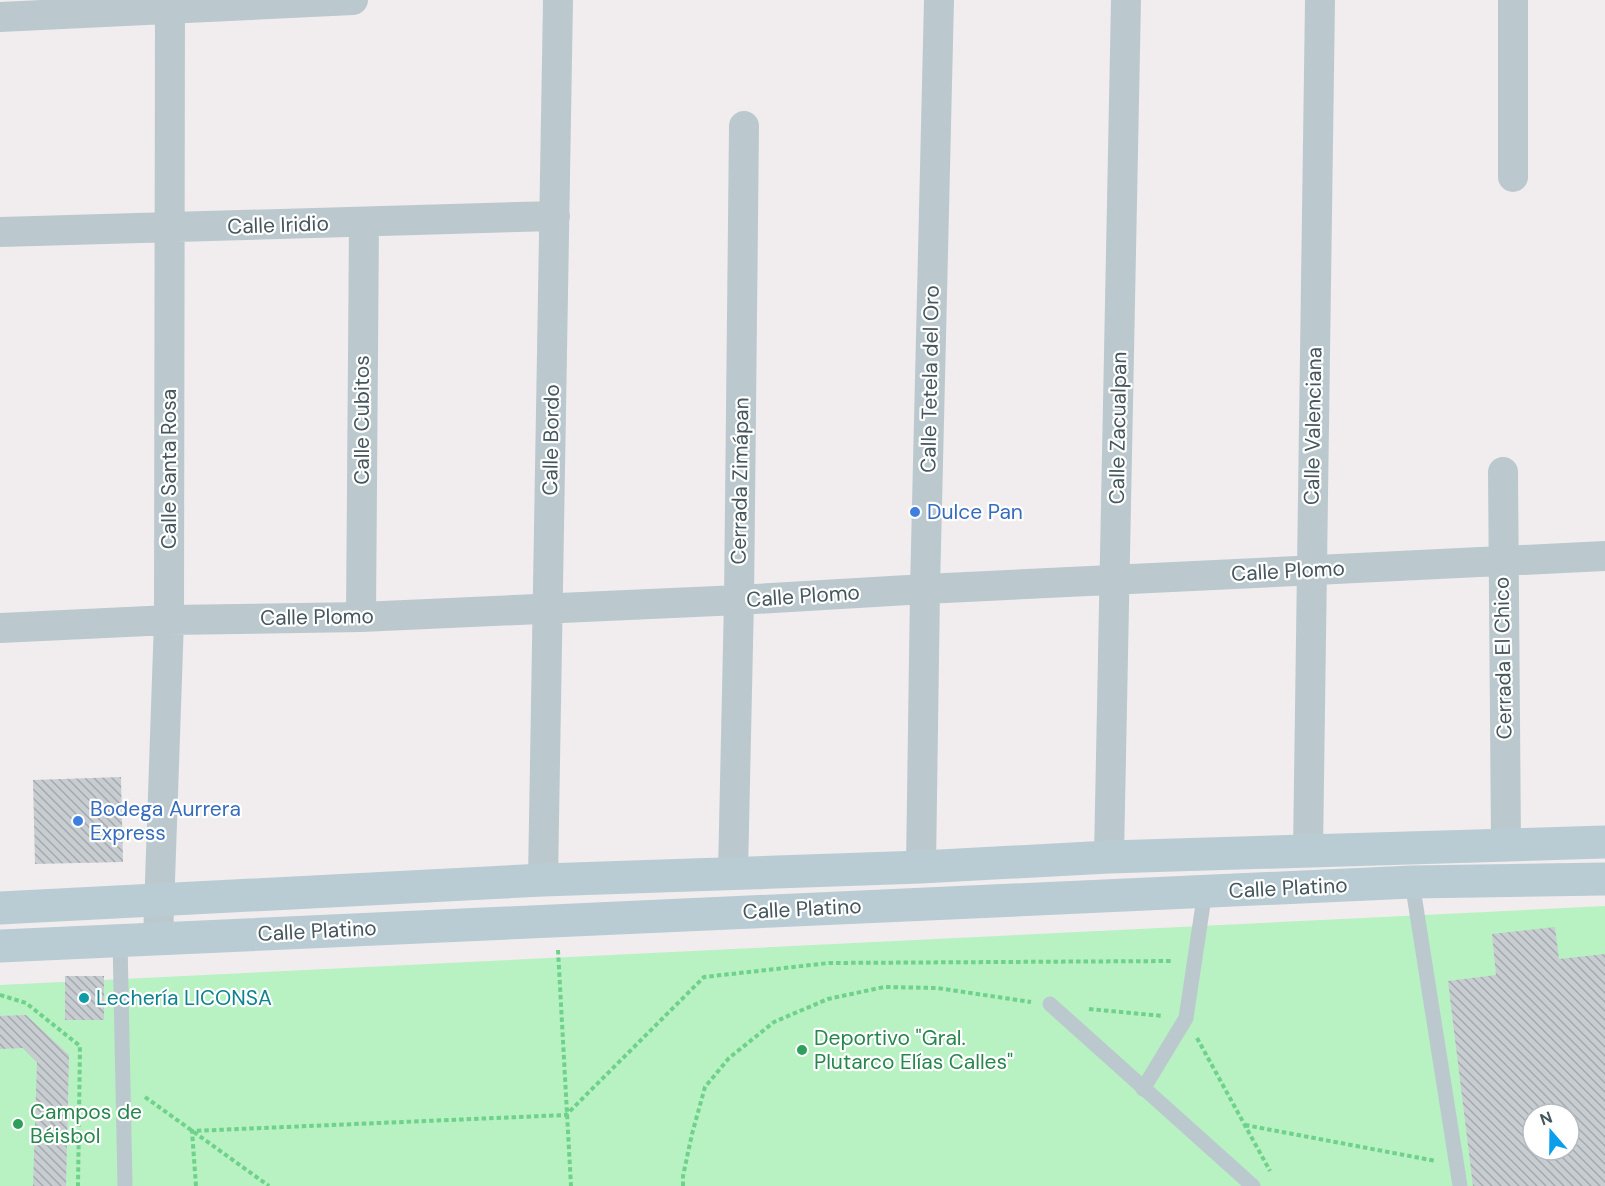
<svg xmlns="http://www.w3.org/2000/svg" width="1605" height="1186" font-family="'DM Sans',sans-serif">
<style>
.pitch{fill:#b8f1c2;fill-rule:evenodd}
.building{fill:url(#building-back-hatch);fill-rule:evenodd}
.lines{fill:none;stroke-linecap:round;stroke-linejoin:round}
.path{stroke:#6ed28b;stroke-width:4;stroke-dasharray:4.5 3;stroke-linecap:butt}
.lane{stroke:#bbc9ce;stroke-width:15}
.street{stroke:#bbc9ce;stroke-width:30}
.secondary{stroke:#baccd3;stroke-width:33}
.shop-dot{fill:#3f7fe0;stroke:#fff;stroke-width:2}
.culture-dot{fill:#0f9aa8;stroke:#fff;stroke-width:2}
.leisure-dot{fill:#2e9e5b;stroke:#fff;stroke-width:2}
.labels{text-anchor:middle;stroke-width:4.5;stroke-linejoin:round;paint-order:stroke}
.street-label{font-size:21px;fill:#45565c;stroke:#fff}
.shop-label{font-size:21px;fill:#366cbe;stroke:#fff;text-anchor:start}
.culture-label{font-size:21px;fill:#0d838f;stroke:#fff;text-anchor:start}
.leisure-label{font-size:21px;fill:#27864d;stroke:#fff;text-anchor:start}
</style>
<defs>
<pattern id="building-back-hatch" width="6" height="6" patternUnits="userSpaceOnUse" patternTransform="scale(1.5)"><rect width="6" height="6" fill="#c7cdd1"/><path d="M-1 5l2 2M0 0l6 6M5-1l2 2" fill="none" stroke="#a3a9ad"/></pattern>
</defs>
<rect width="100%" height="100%" fill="#f1edee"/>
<!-- pitch -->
<path class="pitch" d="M1605,906v280h-1605v-201zM1533,1114h36v36h-36z"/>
<!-- building -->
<path class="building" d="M121,777l2,85 -88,2 -2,-84z
M1555,927l4,32 46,-5v232h-132l-25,-205 48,-6 -4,-41zM1533,1114h36v36h-36z
M65,976h39v44h-39z
M26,1015l43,40 -3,131h-33l4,-124 -14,-14 -23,1v-33z"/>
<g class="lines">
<!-- path -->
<path class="path" d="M558,950l13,236
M0,995l26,8 54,43 -2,140
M1089,1009l74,7
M1197,1038l73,133
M145,1097l124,89
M1245,1125l191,36
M196,1186l-4,-55 374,-16 138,-138 125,-14 344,-2
M683,1186v-10l9,-42 13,-47 24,-29 45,-36 54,-23 56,-12 53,1 94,14"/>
<!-- lane -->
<path class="lane" d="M1412,882l48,304
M120,940l5,246
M1050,1004l203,182
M1143,1089l43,-71 19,-127"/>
<!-- street -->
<path class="street" d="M1513,0v177
M0,17l353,-17
M0,232l555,-16
M1503,472l3,372
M361,617l3,-394
M0,628l169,-8 192,-3 378,-17 186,-11 680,-33
M1308,851l12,-851
M1109,857l17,-857
M921,867l4,-278 14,-589
M733,873l6,-273 5,-474
M543,880l15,-880
M158,939l11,-319 1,-620"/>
<!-- secondary -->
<path class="secondary" d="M0,908l543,-28 378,-13 188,-10 496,-15
M0,946l1412,-64 193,-3"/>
</g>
<!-- markers -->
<g class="shop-dot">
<circle cx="915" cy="512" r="6"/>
<circle cx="78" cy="821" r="6"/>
</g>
<circle class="culture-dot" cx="84" cy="998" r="6"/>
<g class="leisure-dot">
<circle cx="802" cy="1050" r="6"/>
<circle cx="18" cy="1124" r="6"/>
</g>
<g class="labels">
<!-- street labels -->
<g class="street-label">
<text transform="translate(278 225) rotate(-2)" y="7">Calle Iridio</text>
<text transform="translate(930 379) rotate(-89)" y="7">Calle Tetela del Oro</text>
<text transform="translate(362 420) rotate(-90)" y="7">Calle Cubitos</text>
<text transform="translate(1313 426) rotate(-89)" y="7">Calle Valenciana</text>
<text transform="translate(1118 428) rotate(-89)" y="7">Calle Zacualpan</text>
<text transform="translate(551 440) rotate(-89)" y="7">Calle Bordo</text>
<text transform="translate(169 469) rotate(-90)" y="7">Calle Santa Rosa</text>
<text transform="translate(740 481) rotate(-89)" y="7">Cerrada Zimápan</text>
<text transform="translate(1288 571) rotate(-3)" y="7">Calle Plomo</text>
<text transform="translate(803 596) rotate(-4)" y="7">Calle Plomo</text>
<text transform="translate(317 617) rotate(-1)" y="7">Calle Plomo</text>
<text transform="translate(1503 658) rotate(-91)" y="7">Cerrada El Chico</text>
<text transform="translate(1288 888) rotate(-3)" y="7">Calle Platino</text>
<text transform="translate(802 909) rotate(-3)" y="7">Calle Platino</text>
<text transform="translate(317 931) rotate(-3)" y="7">Calle Platino</text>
</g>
<!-- shop labels -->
<g class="shop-label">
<text x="927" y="519">Dulce Pan</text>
<text x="90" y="816">Bodega Aurrera<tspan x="90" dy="24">Express</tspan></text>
</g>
<!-- culture labels -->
<g class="culture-label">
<text x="96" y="1005">Lechería LICONSA</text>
</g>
<!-- leisure labels -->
<g class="leisure-label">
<text x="814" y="1045">Deportivo "Gral.<tspan x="814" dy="24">Plutarco Elías Calles"</tspan></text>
<text x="30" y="1119">Campos de<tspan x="30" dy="24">Béisbol</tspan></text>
</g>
</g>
<!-- north arrow -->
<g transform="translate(1551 1132) rotate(340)"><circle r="28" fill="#ffffff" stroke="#b5bbbe" stroke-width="1.5"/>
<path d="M0-4.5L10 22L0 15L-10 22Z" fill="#0d9eeb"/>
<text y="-9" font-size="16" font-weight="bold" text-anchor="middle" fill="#45565c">N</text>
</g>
</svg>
